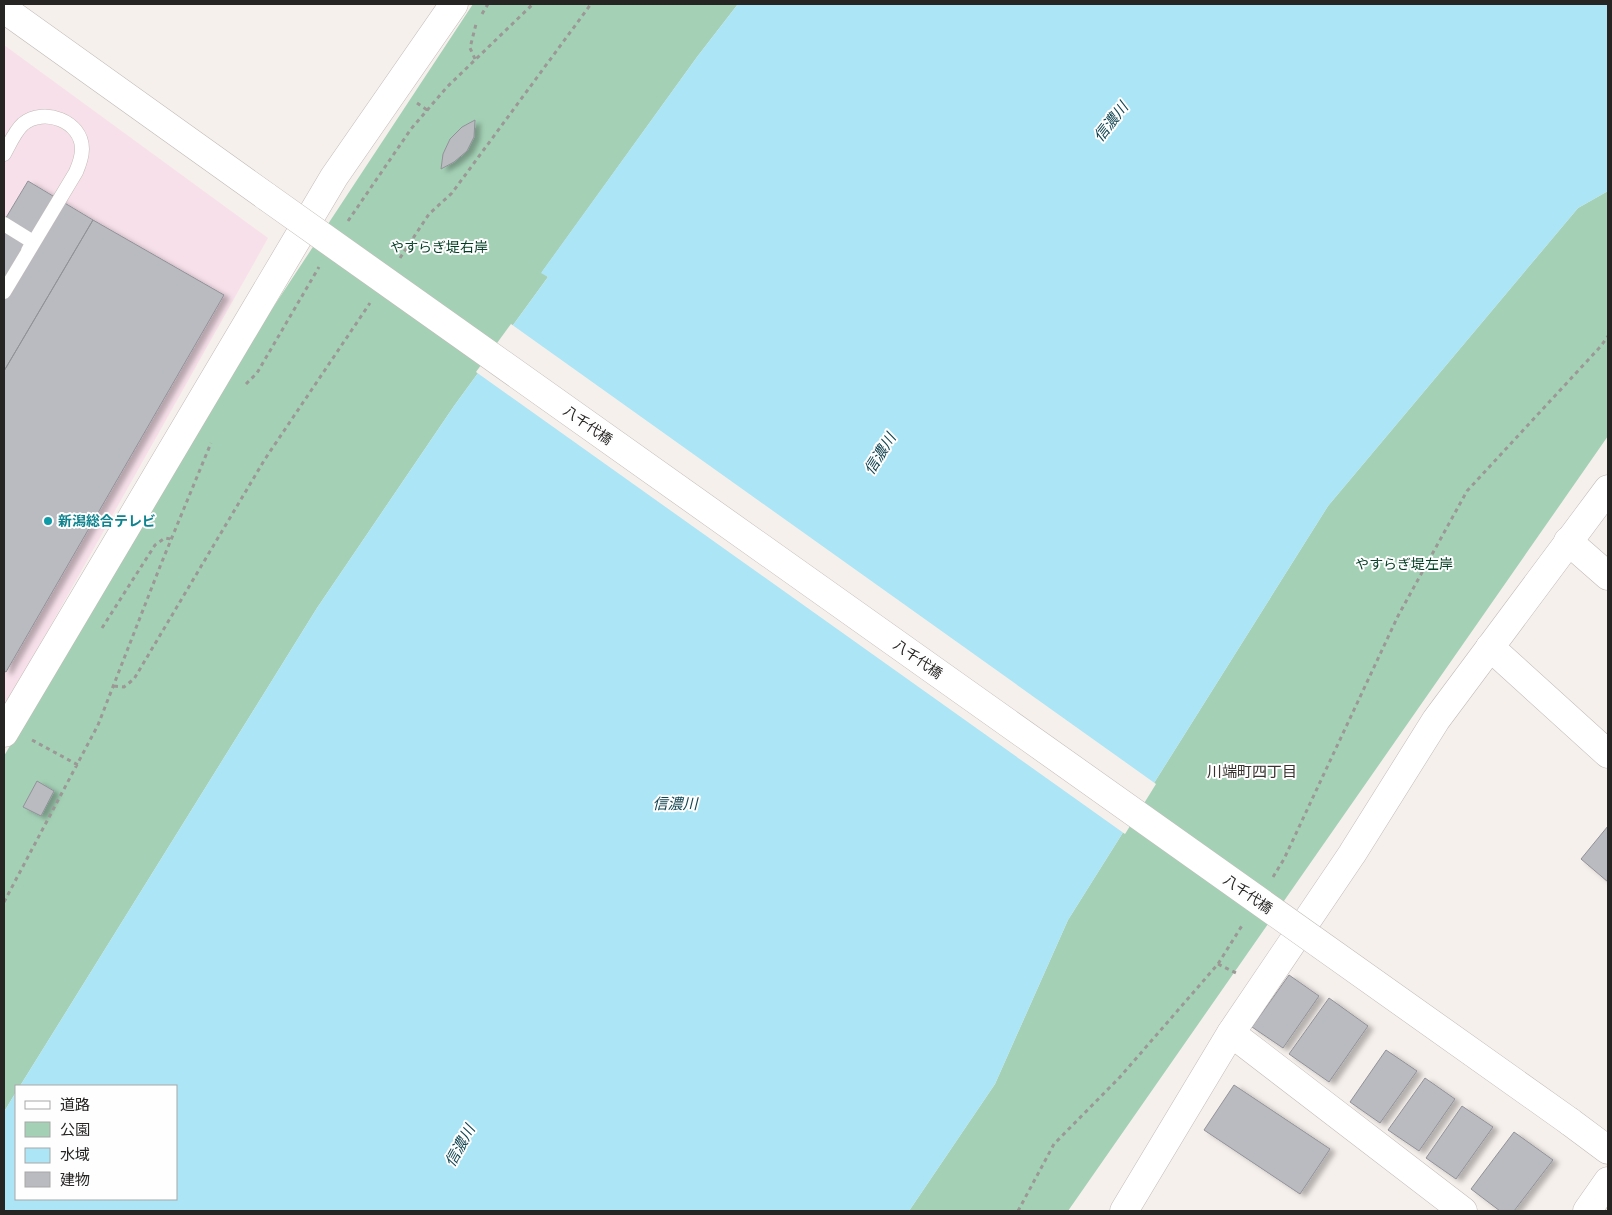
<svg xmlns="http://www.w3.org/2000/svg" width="1612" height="1215" font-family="'Roboto Condensed','Noto Sans JP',sans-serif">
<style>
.commercial{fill:#f8e0ea}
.green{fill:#a4d1b6}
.water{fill:#ace5f6}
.pier{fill:#f6f0ec}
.building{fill:#babbc1;stroke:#919298;filter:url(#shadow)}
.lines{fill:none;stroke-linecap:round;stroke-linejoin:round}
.service-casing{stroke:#c1bbb7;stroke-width:15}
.minor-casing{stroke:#c1bbb7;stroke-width:29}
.tertiary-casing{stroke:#c1bbb7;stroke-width:29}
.path{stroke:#9c9895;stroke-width:3;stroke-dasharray:4 4;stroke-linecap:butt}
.service{stroke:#fff;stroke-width:14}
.minor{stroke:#fff;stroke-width:28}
.tertiary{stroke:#fff;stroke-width:28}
.tertiary-bridge-casing{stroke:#c1bbb7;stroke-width:29;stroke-linecap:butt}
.tertiary-bridge{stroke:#fff;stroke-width:28}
.culture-dot{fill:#0f9aa8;stroke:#fefefe;stroke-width:2}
.labels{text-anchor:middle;stroke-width:4;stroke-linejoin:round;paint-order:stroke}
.park-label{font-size:14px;fill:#003c23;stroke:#fefefe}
.street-label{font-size:14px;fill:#272524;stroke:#fefefe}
.culture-label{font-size:14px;font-weight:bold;fill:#0d838f;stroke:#fefefe;text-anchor:start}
.water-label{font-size:15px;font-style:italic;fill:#124450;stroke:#fefefe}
.neighbourhood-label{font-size:15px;fill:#37322f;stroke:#fefefe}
</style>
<defs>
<filter id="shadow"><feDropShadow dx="5.5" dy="3" stdDeviation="2.5" flood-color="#0004"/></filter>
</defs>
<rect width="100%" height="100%" fill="#f6f0ec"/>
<!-- commercial -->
<path class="commercial" d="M4,45l264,193 -262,467 -2,-2z"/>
<!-- green -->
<path class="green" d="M473,4h265l-41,53 -155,215 6,5 -94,129 -137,202 -297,478h-4v6l-12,20v-356l212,-362z
M1608,191v245l-540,775h-159l86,-127 73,-164 260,-414 250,-298z"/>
<!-- water -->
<path class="water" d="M738,4h870v187l-30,17 -250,298 -260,414 -73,164 -86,127h-905v-99l12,-20v107h160v-113h-156l297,-478 137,-202 94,-129 -7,-4 156,-216z"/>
<!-- pier -->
<path class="pier" d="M511,324l645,460 -31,50 -649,-462z"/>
<!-- building -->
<path class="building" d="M475,120l-1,17 -7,14 -13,11 -13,7 2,-15 7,-15 12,-12z
M28,181l65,39 -89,151v-150z
M93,220l131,75 -218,377 -2,-1v-300z
M37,781l17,10 -13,25 -18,-9z
M1608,826v56l-27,-23z
M1289,975l30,21 -36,52 -31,-21z
M1329,998l39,28 -39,56 -40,-28z
M1386,1050l31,21 -37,52 -30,-21z
M1425,1078l30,21 -36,52 -31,-21z
M1234,1085l96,64 -30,45 -96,-64z
M1462,1106l31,21 -37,52 -30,-21z
M1514,1132l39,28 -39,51h-14l-29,-22z"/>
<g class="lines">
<defs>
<path id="service" d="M4,154c5,-9 11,-23 19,-30 21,-17 59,-3 59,25 0,8 -3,16 -6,23l-72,120
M4,224l29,18 -5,9"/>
<path id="minor" d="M1568,541l40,35
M1490,647l118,107
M1231,1033l232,178"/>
<path id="tertiary" d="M4,9l263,188
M4,733l330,-556 120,-173
M1569,1121l39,29
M1124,1211l107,-178 121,-179 84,-134 172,-231
M1587,1211l21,-30"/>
</defs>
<!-- service casing -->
<use href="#service" class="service-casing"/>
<!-- minor casing -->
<use href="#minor" class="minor-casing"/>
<!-- tertiary casing -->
<use href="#tertiary" class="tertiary-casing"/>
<!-- path -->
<path class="path" d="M482,14l6,-10
M475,59l-5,-11 6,-24
M417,103l10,7
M348,221l63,-92 36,-42 86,-83
M400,258l29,-44 23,-21 139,-189
M246,384l11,-11 62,-106
M102,628l53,-83 10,-7 6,1
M114,686l10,1 10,-8 131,-220 105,-156
M32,740l46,25
M1273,877l11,-18 114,-243 69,-125 134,-145 7,-10
M4,902l94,-177 63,-161 50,-121
M1218,964l20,10
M1018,1211l36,-67 66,-67 98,-113 25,-40"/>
<!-- service -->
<use href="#service" class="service"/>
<!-- minor -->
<use href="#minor" class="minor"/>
<!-- tertiary -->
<use href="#tertiary" class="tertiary"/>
<defs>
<path id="tertiary-bridge" d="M267,197l1302,924"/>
</defs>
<!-- tertiary-bridge casing -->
<use href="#tertiary-bridge" class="tertiary-bridge-casing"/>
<!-- tertiary-bridge -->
<use href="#tertiary-bridge" class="tertiary-bridge"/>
</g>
<!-- markers -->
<circle class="culture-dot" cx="48" cy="521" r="5"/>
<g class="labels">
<!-- park labels -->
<g class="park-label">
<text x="439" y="252">やすらぎ堤右岸</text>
<text x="1404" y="569">やすらぎ堤左岸</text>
</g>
<!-- street labels -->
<g class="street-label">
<text transform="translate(588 425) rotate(35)" y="5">八千代橋</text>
<text transform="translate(918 659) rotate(35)" y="5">八千代橋</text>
<text transform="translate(1248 894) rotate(35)" y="5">八千代橋</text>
</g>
<!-- culture labels -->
<g class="culture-label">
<text x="58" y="526">新潟総合テレビ</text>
</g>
<!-- water labels -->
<g class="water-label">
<text transform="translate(1111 122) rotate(-52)" y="5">信濃川</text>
<text transform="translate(880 454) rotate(-58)" y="5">信濃川</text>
<text x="675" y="809">信濃川</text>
<text transform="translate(460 1146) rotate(-61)" y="5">信濃川</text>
</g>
<!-- neighbourhood labels -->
<g class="neighbourhood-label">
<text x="1252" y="777">川端町四丁目</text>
</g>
</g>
<!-- border -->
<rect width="1612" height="1215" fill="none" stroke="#272524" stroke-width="10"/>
<!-- legend -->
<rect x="15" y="1085" width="162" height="115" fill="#fefefe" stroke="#a8a7a7"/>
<rect x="25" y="1101" width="25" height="8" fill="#ffffff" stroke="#a8a7a7"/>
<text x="60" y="1110" font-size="15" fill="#272524">道路</text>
<rect x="25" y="1122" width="25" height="15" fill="#a4d1b6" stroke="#a8a7a7"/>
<text x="60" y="1135" font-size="15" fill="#272524">公園</text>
<rect x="25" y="1148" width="25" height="15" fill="#ace5f6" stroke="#a8a7a7"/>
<text x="60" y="1160" font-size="15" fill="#272524">水域</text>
<rect x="25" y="1172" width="25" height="15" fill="#babbc1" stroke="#a8a7a7"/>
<text x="60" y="1185" font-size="15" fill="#272524">建物</text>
</svg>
